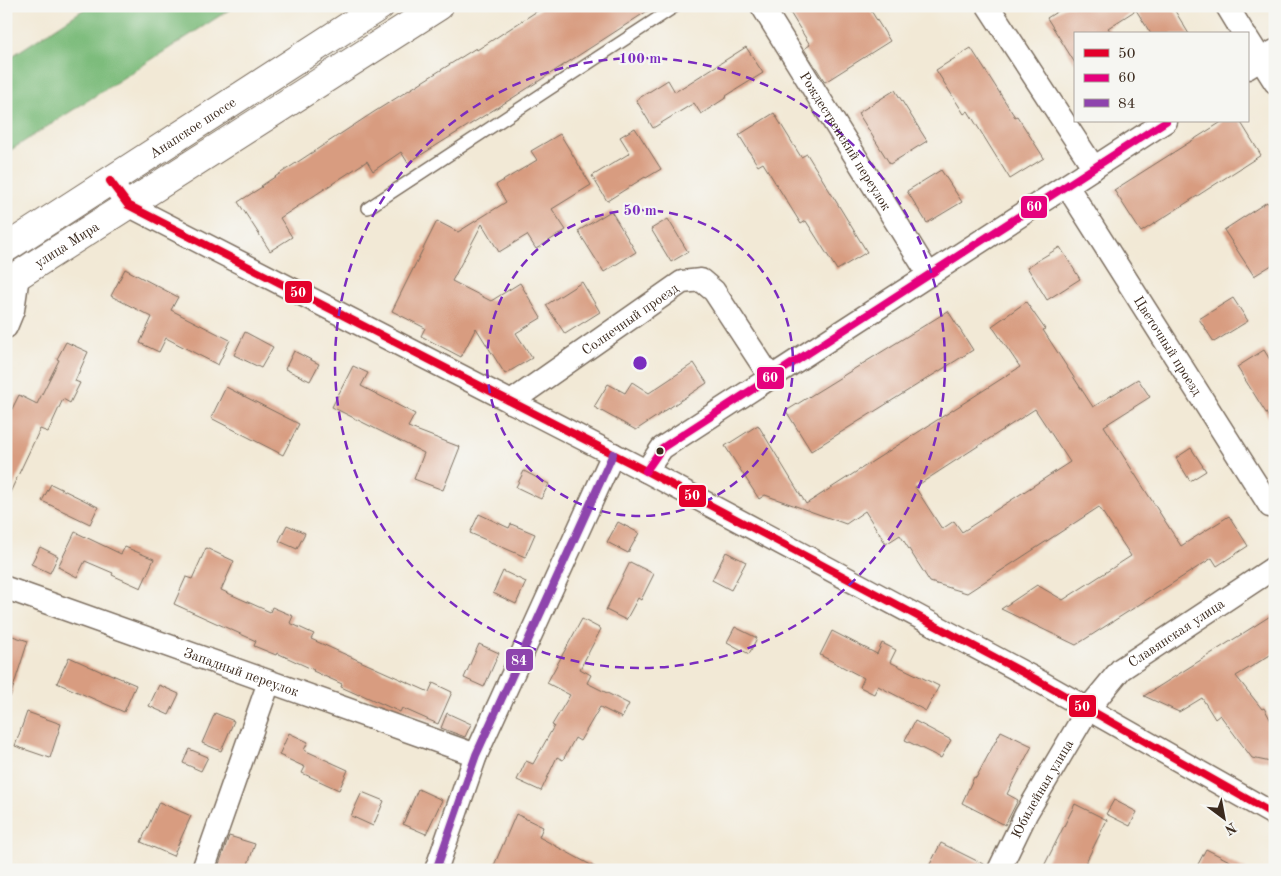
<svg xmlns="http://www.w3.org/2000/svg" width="1281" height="876" font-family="'Old Standard TT',serif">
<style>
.forest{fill:#7dbc7c;stroke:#5c734d}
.building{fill:#d89c80;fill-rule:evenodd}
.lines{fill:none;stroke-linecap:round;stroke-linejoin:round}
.service-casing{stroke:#7b6d5e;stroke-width:14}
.minor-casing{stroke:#7b6d5e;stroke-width:25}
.primary-casing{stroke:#7b6d5e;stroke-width:30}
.service{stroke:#fff;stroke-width:11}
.minor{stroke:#fff;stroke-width:22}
.primary{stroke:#fff;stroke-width:28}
.bus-1-casing{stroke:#f6f6f2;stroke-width:11}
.bus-2-casing{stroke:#f6f6f2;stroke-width:11}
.bus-3-casing{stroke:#f6f6f2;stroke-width:11}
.bus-1{stroke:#e4002b;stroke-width:8}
.bus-2{stroke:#e5007d;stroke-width:8}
.bus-3{stroke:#8e44ad;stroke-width:8}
.ring{fill:none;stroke:#7b2cbf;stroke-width:2.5;stroke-dasharray:9 6}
.bus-dot{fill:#3b2a1e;stroke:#f6f6f2;stroke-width:2}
.labels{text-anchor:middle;stroke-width:4.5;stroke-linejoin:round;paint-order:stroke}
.street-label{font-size:14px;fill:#3b2a1e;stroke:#f6f6f2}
.centre{fill:#7b2cbf;stroke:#f6f6f2;stroke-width:2.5}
.ring-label{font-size:15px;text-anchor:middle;font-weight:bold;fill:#7b2cbf;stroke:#f6f6f2;stroke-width:4.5;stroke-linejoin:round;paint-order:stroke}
.line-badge{stroke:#f6f6f2;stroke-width:2}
.badge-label{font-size:14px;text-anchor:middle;font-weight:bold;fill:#fff}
</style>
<rect width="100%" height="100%" fill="#f6f6f2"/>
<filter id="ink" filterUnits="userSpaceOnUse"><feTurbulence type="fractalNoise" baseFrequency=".02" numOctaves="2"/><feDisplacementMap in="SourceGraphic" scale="10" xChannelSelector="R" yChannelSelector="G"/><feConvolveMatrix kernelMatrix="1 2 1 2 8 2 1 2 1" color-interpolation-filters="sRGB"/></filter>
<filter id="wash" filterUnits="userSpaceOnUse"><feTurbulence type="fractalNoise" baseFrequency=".0096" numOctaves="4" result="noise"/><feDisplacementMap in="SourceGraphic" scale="20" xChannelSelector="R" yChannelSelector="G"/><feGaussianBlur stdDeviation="1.12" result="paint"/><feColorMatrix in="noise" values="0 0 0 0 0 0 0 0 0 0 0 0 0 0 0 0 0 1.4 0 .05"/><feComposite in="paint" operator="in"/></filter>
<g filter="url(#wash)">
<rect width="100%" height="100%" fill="#f2e9d6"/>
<!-- forest -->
<path class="forest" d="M89,6h146l-229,147v-93z"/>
<g id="blocks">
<!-- building -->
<path class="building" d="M545,6h110l-144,93 -103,64 -7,-11 -28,19 -6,-10 -87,57 12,19 -22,14 -32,-49 24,-15 -1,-1 113,-74 102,-64 1,2z
M786,6h82l22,35 -65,41 -21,-33 6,-4z
M1066,6h106l17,28h-38l-15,-24 -28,18 4,6h-37v29l-28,-45z
M746,47l17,26 -37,23 1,1 -26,17 -7,-11 -41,25 -17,-28 32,-20 7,12z
M971,48l44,69 2,-1 27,42 -34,21 -42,-68 -4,3 -28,-44z
M895,90l32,51 -37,23 -32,-51z
M774,113l27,44 6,-3 60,98 -30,18 -31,-49 -5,3 -38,-61 -5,3 -19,-31z
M1223,121h17l21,34 -120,77 -27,-42z
M635,128l26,41 -15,9 -1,-1 -38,24 -15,-25 38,-23 -10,-16z
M560,134l31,51 -39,24 14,21 -30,19 -9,-14 -28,17 -17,-28 -30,57 39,20 29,-18 21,35 -25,15 16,25 -27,16 -29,-46 -15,29 -40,-21 4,-8 -33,-17 45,-90 21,11 48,-30 -10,-17 41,-25 -6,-9z
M941,170l21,32 -35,21 -20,-32z
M1267,202l8,12v49l-21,13 -30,-46z
M611,211l25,41 -32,20 -26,-41z
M668,219l20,33 -17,10 -20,-33z
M1060,247l20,32 -33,21 -20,-33z
M125,269l53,28 -7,13 59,30 -12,25 -52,-27 -7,14 -19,-9 12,-26 -41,-21z
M582,282l18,30 -35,22 -19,-29z
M1233,298l15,23 -34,21 -15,-23z
M1026,302l19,27 -2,1 50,77 45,-28 12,18 -46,29 77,120 48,-30 19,30 -31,20 -5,-8 -136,87 -75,-36 36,-24 26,15 68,-44 -32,-49 -132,86 -37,-11 -30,-47 -14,9 -21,-33 -19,13 -81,-29 -6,4 -34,-53 33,-21 48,79 214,-137 -28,-41zM1035,409l35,53 -108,70 -8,-11 -12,8 -27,-42z
M948,311l25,39 -162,101 -25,-40z
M245,332l28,15 -12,21 -27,-13z
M66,342l22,10 -13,29 5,2 -10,20 -7,-4 -15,33 -8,-3 -34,72v-80l13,-26 18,9 22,-44 -2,-1z
M1264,350l11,18v59l-38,-60z
M294,351l25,13 -9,17 -25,-12z
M694,363l13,20 -71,47 -42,-23 14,-23 17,9 7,-11 17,11z
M353,366l15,7 -7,13 54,28 -7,13 52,20 -17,43 -29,-11 10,-26 -92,-46z
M226,387l73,37 -16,31 -72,-37z
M1191,448l15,23 -16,10 -14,-23z
M524,471l25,13 -8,15 -25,-12z
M51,484l47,23 -8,17 -48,-23z
M479,514l30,14 2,-4 24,10 -10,23 -55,-24z
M618,522l21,11 -11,20 -21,-11z
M287,525l18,8 -8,16 -18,-8z
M75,532l46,22 4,-7 29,12 -13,29 -29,-13 1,-2 -28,-12 -8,16 -19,-10z
M40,547l18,9 -8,17 -19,-9z
M206,548l28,13 -13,29 49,22 2,-5 21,9 -3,7 24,11 -3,5 118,53 4,-9 19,9 -14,32 -36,-16 -2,4 -40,-18 -1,1 -18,-8 1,-3 -29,-13 1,-1 -37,-17 -1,2 -22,-9 2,-5 -82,-37 12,-27 6,2z
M726,552l20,10 -15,28 -19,-10z
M630,562l24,12 -13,26 -3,-2 -12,22 -20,-10z
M503,571l23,11 -10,22 -23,-11z
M1275,613v39l-39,24 26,33 2,-1 11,20v35l-23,-5 -32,-43 -5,4 -13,-21 -23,14 -35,-16z
M582,619l19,10 -21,40 11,6 -4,8 42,21 -7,14 -22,-11 -20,34 -5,-3 -12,22 -6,-3 -16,34 -24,-11 9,-19 7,3 21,-38 -2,-1 18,-30 -23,-12z
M735,627l22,11 -8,16 -22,-12z
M832,631l45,23 5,-11 14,7 -6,12 49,24 -13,25 -48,-25 -4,8 -14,-7 4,-9 -44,-23z
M6,634l22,7 -18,56 -4,-1z
M479,644l20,9 -15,34 -20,-9z
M69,657l33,15 1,-1 33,14 -12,27 -67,-29z
M159,685l20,9 -10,21 -20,-9z
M27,712l34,12 -11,34 -35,-12z
M215,713l19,8 -13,30 -19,-8z
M447,713l24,11 -6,13 -24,-9z
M915,721l36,19 -10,18 -36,-18z
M1001,731l31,15 -25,48 11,6 -13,25 -43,-22 12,-26 2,1z
M289,733l19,9 -4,8 44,20 -9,20 -37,-17 3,-6 -26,-12z
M189,749l19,8 -7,14 -18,-8z
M418,789l24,11 -16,34 -23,-10z
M362,792l22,9 -11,25 -22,-10z
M1114,800l23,12 -7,14 -24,-12z
M159,802l32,14 -18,40 -32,-14z
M1075,804l32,16 -25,50h-40z
M516,814l27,13 -4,10 61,33h-108z
M229,836l26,8 -9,26h-29z
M941,843l46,23 -1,4h-59z
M1206,849l41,21h-52z"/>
</g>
</g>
<g filter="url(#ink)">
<use href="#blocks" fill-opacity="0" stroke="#7b6d5e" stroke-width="1"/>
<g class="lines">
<defs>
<path id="service" d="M368,208l308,-202"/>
<g id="minor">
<path id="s1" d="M762,6l167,269"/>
<path d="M988,6l106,162"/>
<path d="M1227,6l17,28"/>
<path d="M1247,38l28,44"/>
<path d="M1247,68l28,-17"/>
<path d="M110,181l18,24 518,266 391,209 238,135"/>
<path id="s2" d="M1067,186l203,320"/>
<path d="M6,327l7,-17 5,-34"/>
<path id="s3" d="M511,402l171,-120 19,-2 13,11 57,87"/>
<path d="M646,471l16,-23 504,-327"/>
<path id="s4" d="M6,588l470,167"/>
<path d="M203,870l66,-188"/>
<path d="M436,870l40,-115 137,-301"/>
<path id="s5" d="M999,870l27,-56 62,-105 33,-40 154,-102"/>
</g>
<g id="primary">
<path id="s6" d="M6,248l374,-242"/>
<path id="s7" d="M6,283l433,-277"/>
</g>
</defs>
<!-- service casing -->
<use href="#service" class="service-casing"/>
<!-- minor casing -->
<use href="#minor" class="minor-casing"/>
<!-- primary casing -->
<use href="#primary" class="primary-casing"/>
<!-- service -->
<use href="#service" class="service"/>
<!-- minor -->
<use href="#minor" class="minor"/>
<!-- primary -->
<use href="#primary" class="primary"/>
<defs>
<path id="bus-1" d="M110,181l18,24 518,266 391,209 238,135"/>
<path id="bus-2" d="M646,471l16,-23 504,-327"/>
<path id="bus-3" d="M436,870l40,-115 137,-301"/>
</defs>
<!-- bus-1 casing -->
<use href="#bus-1" class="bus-1-casing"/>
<!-- bus-2 casing -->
<use href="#bus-2" class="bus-2-casing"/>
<!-- bus-3 casing -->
<use href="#bus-3" class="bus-3-casing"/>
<!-- bus-1 -->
<use href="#bus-1" class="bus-1"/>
<!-- bus-2 -->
<use href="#bus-2" class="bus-2"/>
<!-- bus-3 -->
<use href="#bus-3" class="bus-3"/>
</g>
</g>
<!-- distance rings -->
<g class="ring">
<circle cx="640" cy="363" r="153"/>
<circle cx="640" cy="363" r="305"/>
</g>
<!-- markers -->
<circle class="bus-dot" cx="660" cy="451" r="4.5"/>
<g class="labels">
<!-- street labels -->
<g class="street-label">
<text dy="5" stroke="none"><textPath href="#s6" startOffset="222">Анапское шоссе</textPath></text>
<text dy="5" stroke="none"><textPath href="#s1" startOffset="159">Рождественский переулок</textPath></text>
<text dy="5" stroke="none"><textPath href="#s7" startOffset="72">улица Мира</textPath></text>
<text dy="5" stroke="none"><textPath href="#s3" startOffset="145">Солнечный проезд</textPath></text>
<text dy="5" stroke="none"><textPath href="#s2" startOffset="189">Цветочный проезд</textPath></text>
<text dy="5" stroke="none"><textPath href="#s5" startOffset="302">Славянская улица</textPath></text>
<text dy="5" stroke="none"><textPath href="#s4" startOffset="250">Западный переулок</textPath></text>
<text dy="5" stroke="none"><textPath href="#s5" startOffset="92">Юбилейная улица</textPath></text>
</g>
</g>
<circle cx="640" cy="363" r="8" class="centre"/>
<g class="ring-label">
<text x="640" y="63">100 m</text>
<text x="640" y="215">50 m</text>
</g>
<g class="line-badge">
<rect x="1020" y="195" width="28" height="24" rx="5" fill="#e5007d"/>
<rect x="284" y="280" width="29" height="24" rx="5" fill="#e4002b"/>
<rect x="756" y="366" width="29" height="24" rx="5" fill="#e5007d"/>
<rect x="678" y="484" width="29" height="24" rx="5" fill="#e4002b"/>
<rect x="505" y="648" width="29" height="24" rx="5" fill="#8e44ad"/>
<rect x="1068" y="694" width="29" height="24" rx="5" fill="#e4002b"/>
</g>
<g class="badge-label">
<text x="1034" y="211">60</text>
<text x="298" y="297">50</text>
<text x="770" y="382">60</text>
<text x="692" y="500">50</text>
<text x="519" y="665">84</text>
<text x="1082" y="711">50</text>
</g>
<!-- margin -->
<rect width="1281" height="876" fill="none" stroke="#f6f6f2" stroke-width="25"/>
<!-- legend -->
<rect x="1074" y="32" width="175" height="90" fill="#f6f6f2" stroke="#aba49d"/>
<rect x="1084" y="49" width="25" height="8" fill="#e4002b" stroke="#aba49d"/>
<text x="1118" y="58" font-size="15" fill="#3b2a1e">50</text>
<rect x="1084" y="74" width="25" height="8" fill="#e5007d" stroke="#aba49d"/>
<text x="1118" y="82" font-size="15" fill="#3b2a1e">60</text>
<rect x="1084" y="99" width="25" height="8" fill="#8e44ad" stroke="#aba49d"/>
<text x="1118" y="108" font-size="15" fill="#3b2a1e">84</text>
<!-- north arrow -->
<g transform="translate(1224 818) rotate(148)" stroke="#f6f6f2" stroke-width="4" paint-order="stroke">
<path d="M0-4L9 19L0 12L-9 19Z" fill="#3b2a1e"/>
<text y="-8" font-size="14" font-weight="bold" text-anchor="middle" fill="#3b2a1e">N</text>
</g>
</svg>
